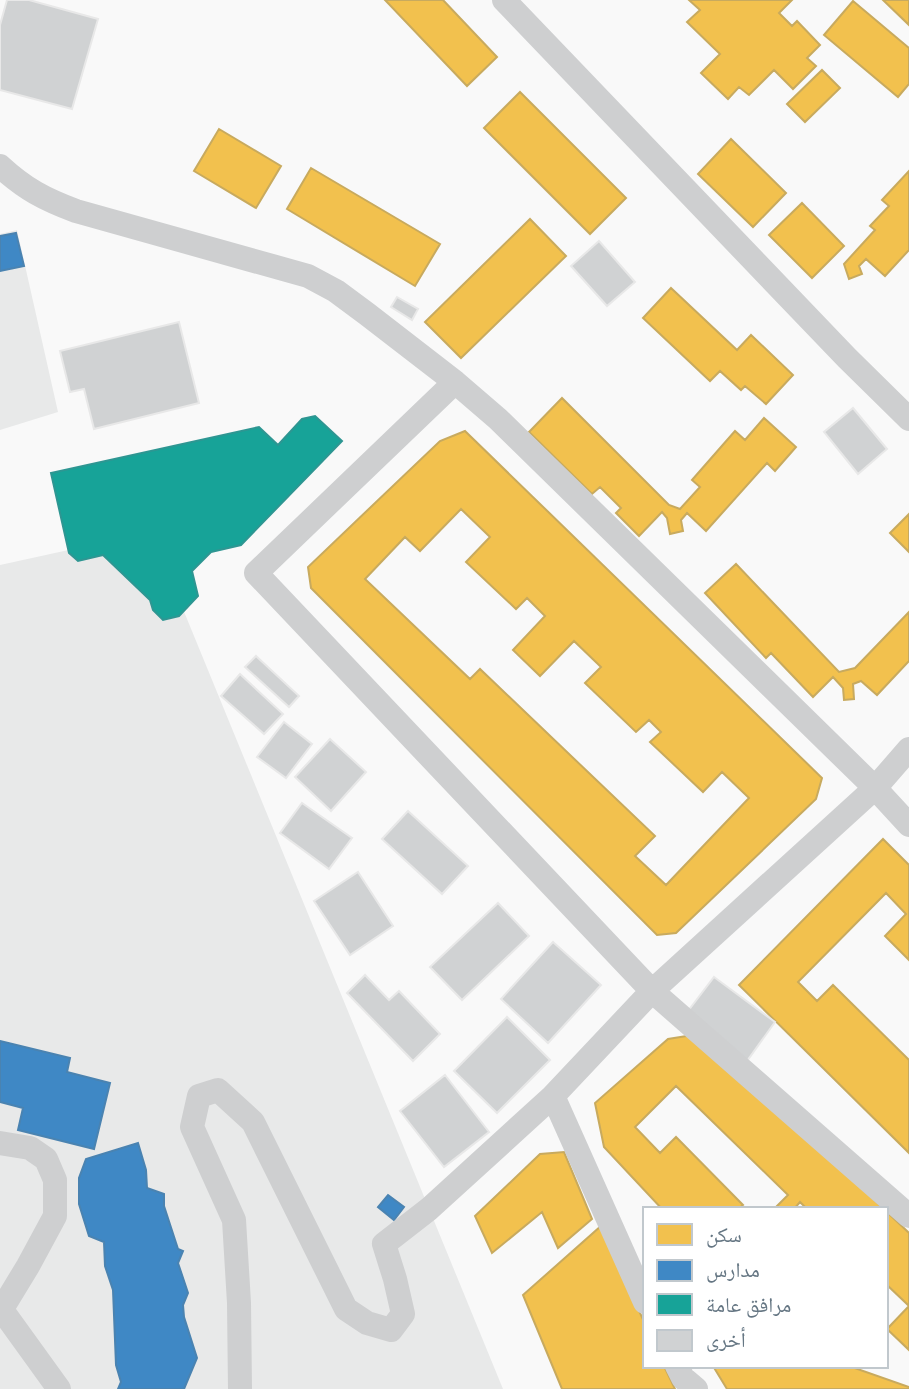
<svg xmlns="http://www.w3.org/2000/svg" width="909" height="1389" font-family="Overpass,'Noto Naskh Arabic',sans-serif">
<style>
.built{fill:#e8e9e9}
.homes{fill:#f2c14e;stroke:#c8aa5e;stroke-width:2;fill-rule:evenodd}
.schools{fill:#3f88c5;stroke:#4a83b1;stroke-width:2}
.public{fill:#17a398;stroke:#2e9692;stroke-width:2}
.building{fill:#d0d2d3;stroke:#e8e8e8;stroke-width:2}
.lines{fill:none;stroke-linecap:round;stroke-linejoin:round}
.minor{stroke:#cecfd0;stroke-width:24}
</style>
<rect width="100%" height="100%" fill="#f9f9f9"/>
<!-- built -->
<path class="built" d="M17,230l41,182 -58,18v-196z
M96,544l82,53 325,792h-503v-824z"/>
<!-- homes -->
<path class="homes" d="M385,0h58l54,57 -30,29z
M689,0h103l-13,13 13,13 5,-5 23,24 -13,13 9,8 -23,23 -19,-19 -25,25 -10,-8 -11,12 -27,-26 19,-19 -33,-32 13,-12z
M883,0h26v25z
M853,1l56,47v36l-11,13 -74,-62z
M822,70l18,18 -35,34 -18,-18z
M520,92l106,106 -36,36 -106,-106z
M219,129l62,37 -25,42 -62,-37z
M731,139l55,54 -33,34 -55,-53z
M311,168l129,76 -25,42 -128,-77z
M909,171v79l-24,26 -19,-17 -7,7 3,8 -13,5 -5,-15 31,-34 -5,-4 19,-20 -7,-6z
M802,203l42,43 -32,32 -43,-43z
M530,219l36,37 -105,102 -36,-36z
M671,288l66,62 14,-15 42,40 -27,29 -21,-18 -4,4 -21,-19 -10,10 -67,-63z
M562,398l107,107 11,4 20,-22 -8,-7 43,-49 10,9 19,-22 32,29 -21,24 -8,-8 -61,68 -19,-18 -6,7 2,11 -13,3 -3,-16 -5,-6 -23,24 -23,-23 5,-5 -21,-21 -8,7 -63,-62z
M465,431l357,347 -6,21 -140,134 -19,2 -346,-347 -3,-21 132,-126zM461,509l29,28 -24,25 50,47 11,-11 18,18 -32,34 27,26 34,-35 27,26 -16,16 51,49 13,-12 12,12 -11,10 53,50 19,-20 27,26 -83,87 -31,-29 20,-20 -175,-167 -10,10 -105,-100 40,-42 15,14z
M909,514v38l-19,-19z
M736,564l103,108 16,-4 54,-56v49l-32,34 -16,-14 -8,3 1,15 -10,1 -1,-12 -10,-11 -20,20 -42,-44 -5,5 -61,-65z
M883,839l26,26v95l-24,-24 21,-22 -20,-21 -88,89 19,19 16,-16 76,75v93l-170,-168z
M699,1034l185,175h-77l-7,-7 -6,7h-20l14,-14 -112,-109 -41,41 25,26 16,-16 67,68 -5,4h-76l-58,-62 -9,-44 73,-64z
M564,1152l28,67 -34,29 -16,-36 -50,41 -17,-37 65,-62z
M886,1211l23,22v117l-22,-21 22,-23 -23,-22z
M601,1226l44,98v42h19l11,23h-113l-39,-94z
M713,1366h136l60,21v2h-182z"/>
<!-- schools -->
<path class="schools" d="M16,233l8,33 -24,5v-35z
M0,1041l70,17 -3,14 43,11 -16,66 -76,-19 5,-22 -23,-6z
M138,1143l8,27 1,18 17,6v12l14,43 5,2 -5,12 10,30 -5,12 1,12 13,41 -13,31h-66l3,-7 -5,-17 -3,-75 -8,-24 -1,-24 -15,-6 -10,-32v-26l7,-19z
M388,1195l16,12 -10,13 -16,-13z"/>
<!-- public -->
<path class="public" d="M315,416l27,25 -101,104 -30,7 -19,19 6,25 -19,20 -16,4 -10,-10 -3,-10 -47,-45 -25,6 -9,-8 -18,-80 208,-46 19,18 24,-26z"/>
<!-- building -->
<path class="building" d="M7,0h22l69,19 -26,90 -72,-19v-65z
M599,241l36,41 -28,24 -36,-40z
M397,297l21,12 -6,11 -21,-13z
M179,322l20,81 -105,26 -10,-40 -14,3 -10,-41z
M853,408l34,41 -29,25 -34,-42z
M256,656l43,40 -10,11 -44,-40z
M240,674l43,40 -19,20 -43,-38z
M284,722l28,22 -26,34 -29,-21z
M330,739l36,33 -35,39 -36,-34z
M302,803l50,35 -23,31 -49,-36z
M408,811l60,55 -26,28 -60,-55z
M358,872l35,54 -43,29 -36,-54z
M498,903l31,33 -67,64 -32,-33z
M553,942l48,43 -53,58 -47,-44z
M365,975l24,25 10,-9 41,43 -27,27 -66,-68z
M714,977l61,45 -28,39 -62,-46z
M507,1017l43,43 -53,53 -43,-42z
M445,1075l44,57 -45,35 -44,-56z"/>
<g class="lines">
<!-- minor -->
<path class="minor" d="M504,0l343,358 62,61
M0,166c25,23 44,33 76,45l232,65 28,15 31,23 88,68 43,37 377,369 34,37
M455,382l-199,191 396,418 257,225
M553,1096l92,206
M0,1143l30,5 16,11 9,21v36l-27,50 -28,46
M2,1310l57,79
M677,1366l6,12 13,11
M240,1389l-1,-86 -5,-83 -42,-93 7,-31 19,-6 35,32 93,187 21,14 24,7 12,-16 -8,-35 -11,-35 45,-35 124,-113 99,-105 223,-203 34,-39"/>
</g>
<!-- legend -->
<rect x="643" y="1207" width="245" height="161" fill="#ffffff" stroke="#c1c8cd" stroke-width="2"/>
<rect x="657" y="1224" width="35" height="21" fill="#f2c14e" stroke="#c1c8cd" stroke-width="2"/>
<text x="706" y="1242" font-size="21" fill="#657683">سكن</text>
<rect x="657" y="1260" width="35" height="21" fill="#3f88c5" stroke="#c1c8cd" stroke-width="2"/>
<text x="706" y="1277" font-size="21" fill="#657683">مدارس</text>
<rect x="657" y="1294" width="35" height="21" fill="#17a398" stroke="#c1c8cd" stroke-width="2"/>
<text x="706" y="1312" font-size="21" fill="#657683">مرافق عامة</text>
<rect x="657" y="1330" width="35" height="21" fill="#d0d2d3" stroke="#c1c8cd" stroke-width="2"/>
<text x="706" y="1347" font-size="21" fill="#657683">أخرى</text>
</svg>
